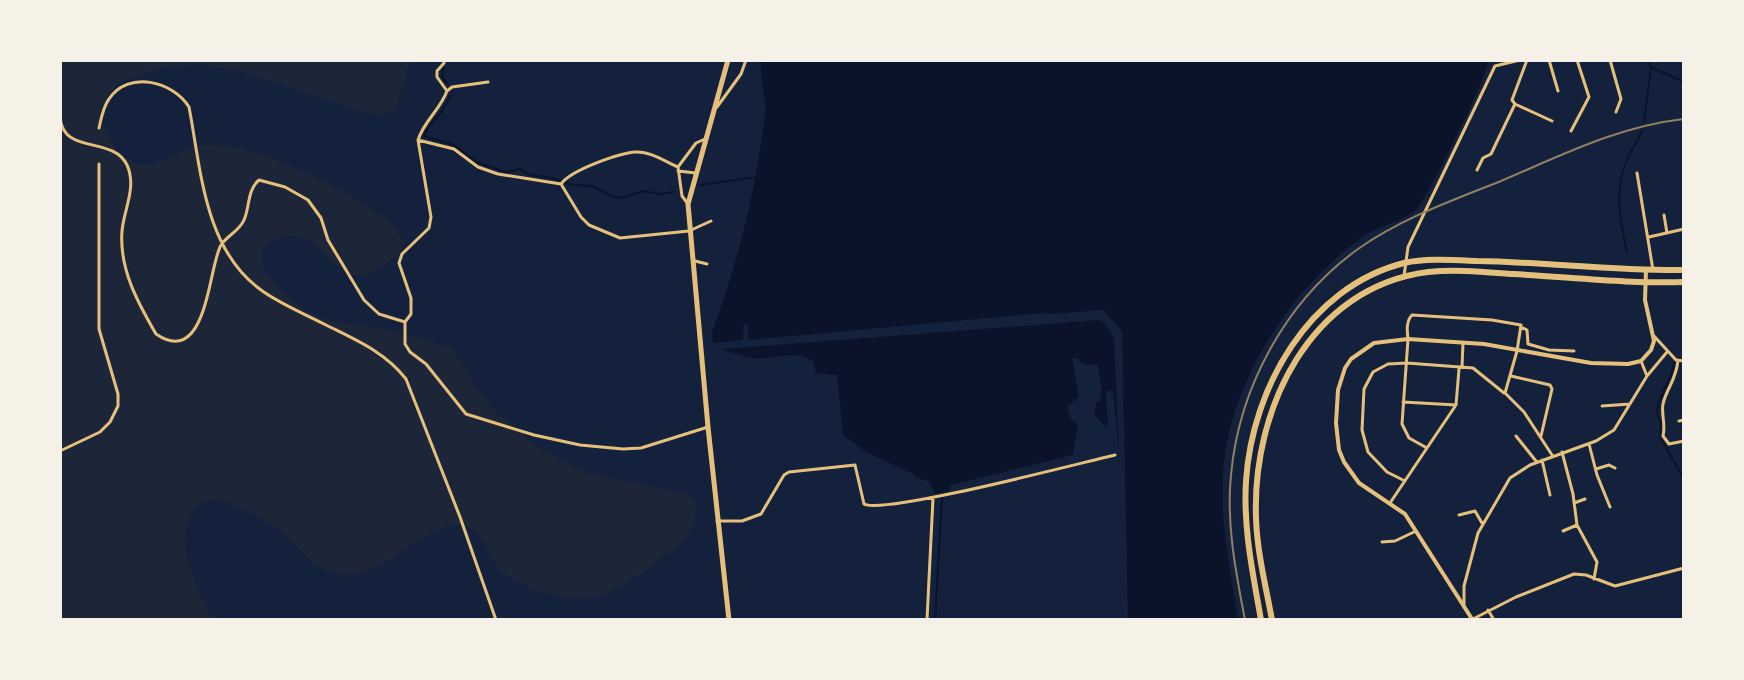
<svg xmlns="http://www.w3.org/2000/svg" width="1744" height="680" font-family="'Work Sans',sans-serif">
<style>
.green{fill:#1d2539}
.water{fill:#0b132b}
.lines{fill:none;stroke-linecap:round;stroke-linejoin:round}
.stream{stroke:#0b132b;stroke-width:2}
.minor{stroke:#e5c07b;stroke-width:3}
.tertiary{stroke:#e5c07b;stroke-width:4}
.primary{stroke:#e5c07b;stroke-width:5}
.trunk{stroke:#e5c07b;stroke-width:6}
.rail{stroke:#918062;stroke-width:2}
</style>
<rect width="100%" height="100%" fill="#14213d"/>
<!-- green -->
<path class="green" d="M60,60h350l-12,42 -7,10 -14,3c-53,-15 -105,-38 -159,-48 -28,-6 -86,2 -106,23 -8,8 -10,17 -13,28 9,17 18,40 38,45 25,7 41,-14 64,-18 46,-6 140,42 177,68 10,7 19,17 26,27 -2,14 -11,19 -22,27 -43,28 -54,-27 -90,-32 -5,0 -13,3 -18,5 -33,14 10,56 25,66 30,20 55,17 88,24 22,5 44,11 65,18l23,38 20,25 43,36 48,26 98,20 11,7c6,21 -8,39 -24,51 -20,15 -54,42 -78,47 -23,5 -76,-10 -92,-27 -12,-13 -18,-41 -37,-46 -31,-8 -85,57 -122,50 -9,-2 -21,-6 -28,-11 -11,-9 -20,-21 -31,-30 -13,-12 -59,-39 -76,-34 -7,2 -13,11 -17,17 -16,32 9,74 23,103h-153z"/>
<!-- water -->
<path class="water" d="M761,60h727c2,12 -59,135 -70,148 -10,12 -40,18 -54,28 -64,45 -117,121 -135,197 -15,66 -1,122 9,187h-110l-6,-289 -19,-21 -53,4 -8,-1 -294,27v-16l-4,-1 -1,17 -30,3 -1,-11c26,-71 44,-142 53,-217 2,-18 -6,-37 -4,-55z
M1099,320l5,2 10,16 5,113 -6,-60 -6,-1 -1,4 2,31h-5l-9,-11 2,-11 4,-2 2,-11 -4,-25 -15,-1 -6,-6h-5l7,39 -12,9 4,13 7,6 -5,30 -122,30 -2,6 -14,3 -6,-13 -13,-3 -3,-4 -47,-22 -23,-17 -6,-60 -21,-2 -3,-12c-18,-12 -38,-1 -59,-3 -4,0 -25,-6 -31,-9z"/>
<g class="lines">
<!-- stream -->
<path class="stream" d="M436,60l1,2
M1647,60l4,7 33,15
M444,68l-2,9 5,6
M450,96c-7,20 -19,23 -26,40l30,9 22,17 30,10 14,-3 10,6 23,3 20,7 19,1 19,10 13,2 18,-7 18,3 14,-2
M1644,121l7,-54
M700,185l57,-8
M1627,252c-6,-28 -13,-59 -2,-87 4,-12 12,-23 17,-34
M1674,363l-3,12 -12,26 -2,11 4,12 -1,12 24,44
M935,620l7,-123"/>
<!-- minor -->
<path class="minor" d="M1549,60l9,31
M1610,60l11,39 -5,13
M447,91l5,-4 36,-5
M60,102c0,7 -1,17 2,24 9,26 52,12 65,39 10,22 -3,44 -5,66 -3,38 16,72 34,103 50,34 52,-61 64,-87 4,-10 19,-15 24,-27 6,-13 3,-30 15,-40l26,7 23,13 13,18 7,22 36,60 15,14 26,8
M1515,104l37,17
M717,107l24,-33 5,-14
M99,128c2,-9 4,-21 10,-29 19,-29 64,-18 80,8 12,62 15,142 72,183 19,14 44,24 65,35 30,15 59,27 80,54l54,138 36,103
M1571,131l18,-34 -12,-37
M418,140c6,-19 22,-30 29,-49l-10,-14v-6l7,-8
M1477,170l6,-12 8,-4 24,-50 -3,-4 15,-40
M678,171l18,2
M1637,173l16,97
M561,184c10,-14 58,-31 75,-32 14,-1 30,10 42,15
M688,204l-6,-8 -4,-29 18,-24 9,-4
M1664,215l3,18
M1649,237l35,-8
M695,261l12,3
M1404,276l4,-29 87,-181 25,-6
M1521,327l6,3 1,14 21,6 25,1
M1654,336l22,24 8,1
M1678,360c-2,21 -11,27 -15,44 -2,11 3,20 0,32l6,8 15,-3
M1462,367l1,-24
M1511,376l39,9 2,4 -11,47
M1647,376l20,-24
M1403,402l53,3 -29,43
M1456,405l3,-36
M1602,406l28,-2
M1679,421l5,-1
M708,427l-67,21 -18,1 -43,-4 -46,-10 -68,-21 -40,-50 -16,-12 -5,-8v-22l6,-8v-16l-12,-35 3,-9 27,-26 2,-11 -13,-77 36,9 24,18 20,7 63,10 20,33 8,8 31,13 69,-7 22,-10
M1516,436l20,25
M1589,444l8,31 13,32
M60,451l40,-19 10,-10 8,-16v-12l-19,-65v-165
M1562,452l11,42 4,31 20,37 -3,17
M1542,460l8,35
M1596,469l13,-4 6,3
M1405,481l-18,-9 -19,-20 -6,-22 2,-41 9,-17 15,-8 19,-1 66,5 31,25
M1390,503l37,-55 -18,-10 -7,-14 6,-85c-1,-8 -2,-18 4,-24l80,5 29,5 -4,26 -12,42 19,19 28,43
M1574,503l11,-4
M1459,515l16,-4 7,12
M717,521h25l19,-7 23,-39 5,-3 66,-7 9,39c19,11 216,-41 251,-49
M1563,531l14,-6
M1382,542l13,-1 21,-10
M1464,604v-18l14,-53 32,-55 20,-13 66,-24 18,-11 33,-54 -6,-15
M1488,610l6,10
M927,620l6,-122
M1471,620l45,-23 58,-23 12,1 29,11 69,-18"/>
<!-- tertiary -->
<path class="tertiary" d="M1472,619l-67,-105 -46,-31 -15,-21 -5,-12 -3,-27 2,-33 7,-22 6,-9 23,-16 34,-4 76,5 107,19 37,1 13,-3 10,-11 3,-9 -9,-41 1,-30"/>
<!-- primary -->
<path class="primary" d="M728,60l-40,144 20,223 21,193"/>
<!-- trunk -->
<path class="trunk" d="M1261,620c-8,-46 -18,-92 -15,-139 6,-93 63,-194 158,-218 22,-5 50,-3 73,-2 69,1 138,10 207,9
M1272,620c-6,-33 -15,-68 -16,-102 -4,-109 54,-231 172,-246 28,-3 57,0 85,2 57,3 115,10 171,8"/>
<!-- rail -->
<path class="rail" d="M1245,620c-9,-47 -19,-96 -14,-145 8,-88 55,-174 127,-226 42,-30 95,-49 143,-68 59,-25 118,-55 183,-62"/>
</g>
<!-- border -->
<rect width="1744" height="680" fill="none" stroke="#f6f1e7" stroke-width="124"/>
</svg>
